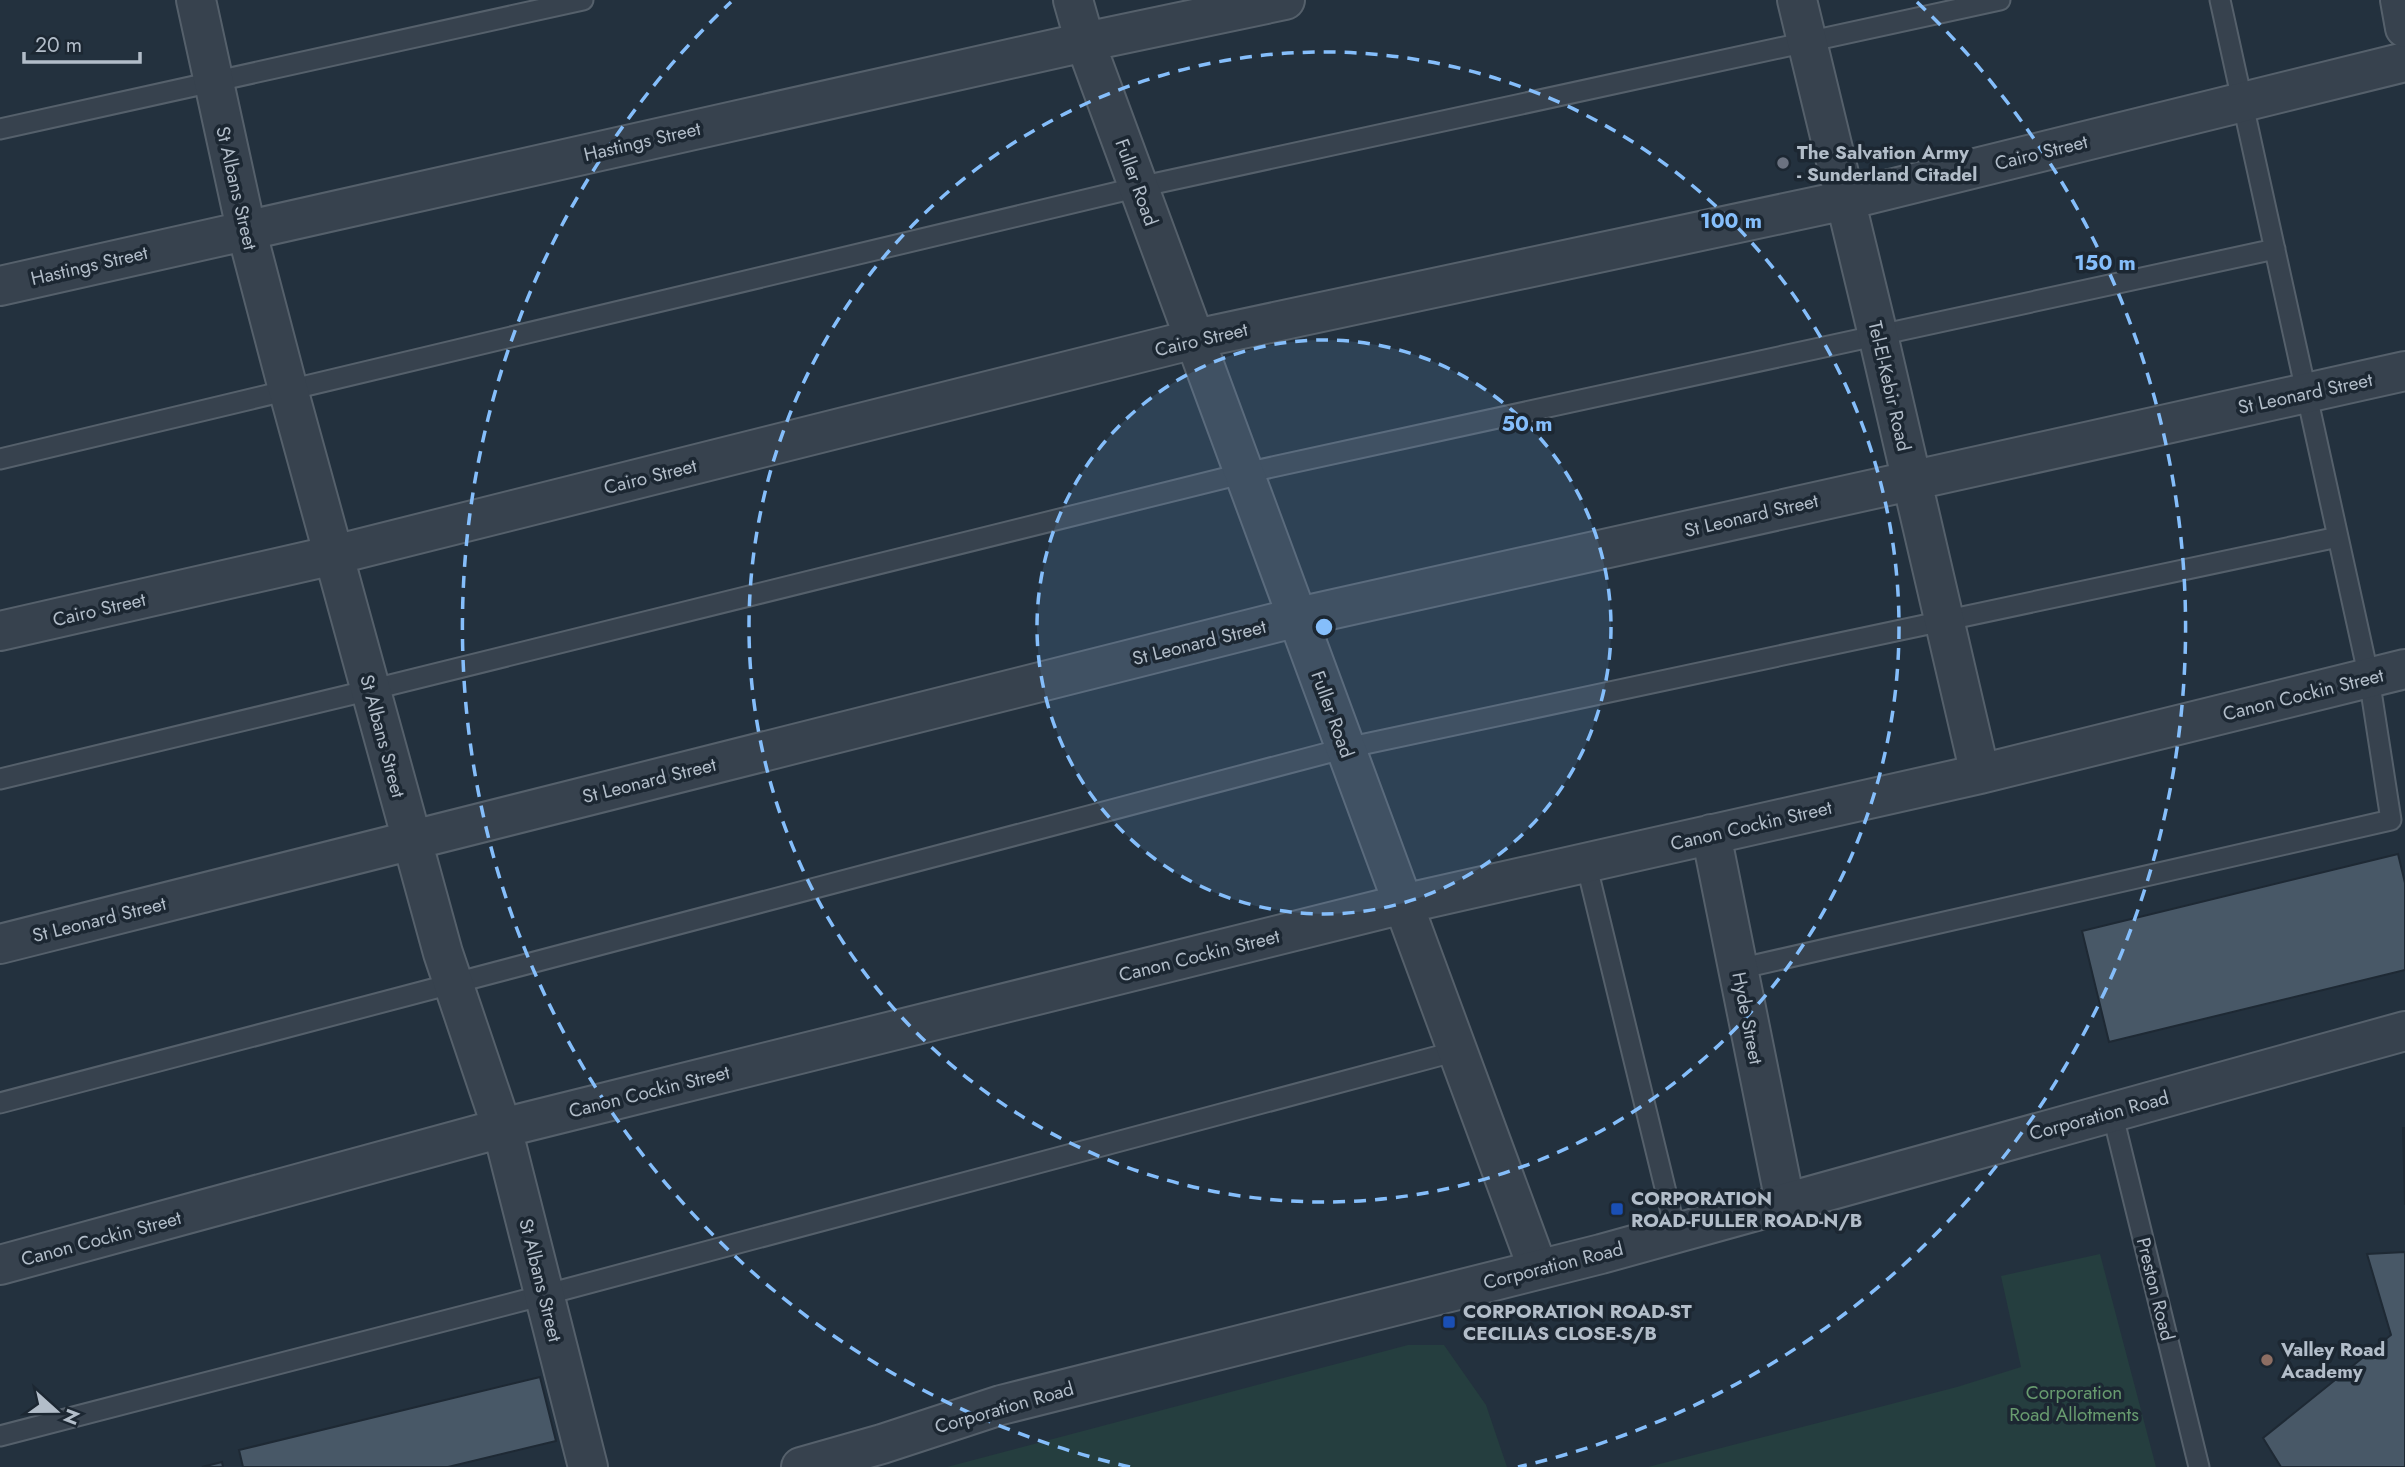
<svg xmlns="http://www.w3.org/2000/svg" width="2405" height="1467" font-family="Jost,sans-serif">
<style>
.green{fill:#253e3f}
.building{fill:#485867;stroke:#1e2934;stroke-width:2}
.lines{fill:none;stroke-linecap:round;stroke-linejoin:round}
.service-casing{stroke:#55606b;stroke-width:23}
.minor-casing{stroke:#55606b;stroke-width:42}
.tertiary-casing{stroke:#55606b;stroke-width:42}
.service{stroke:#37424e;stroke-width:19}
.minor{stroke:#37424e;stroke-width:38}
.tertiary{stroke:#37424e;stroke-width:38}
.ring{fill:none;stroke:#85befb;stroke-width:3.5;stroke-dasharray:12 9}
.worship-dot{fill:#6b7280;stroke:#1c2732;stroke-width:2.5}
.transit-dot{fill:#1a4fb4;stroke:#1c2732;stroke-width:2.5}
.education-dot{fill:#8d6e63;stroke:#1c2732;stroke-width:2.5}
.labels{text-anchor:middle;stroke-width:7;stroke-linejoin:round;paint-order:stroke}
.street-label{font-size:19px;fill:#b2bdc9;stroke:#1c2732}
.poi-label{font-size:19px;font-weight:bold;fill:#b2bdc9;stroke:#1c2732;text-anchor:start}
.park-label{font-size:19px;fill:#689b6f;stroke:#1c2732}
.centre{fill:#85befb;stroke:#1c2732;stroke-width:3.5}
.ring-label{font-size:21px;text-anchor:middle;font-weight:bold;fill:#85befb;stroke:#1c2732;stroke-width:7;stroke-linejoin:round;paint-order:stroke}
</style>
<rect width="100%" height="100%" fill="#23313e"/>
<!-- green -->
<path class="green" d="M2100,1254l56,213h-508l309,-80 64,-20 -20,-91z
M1408,1345h36l42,60 21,62h-560z"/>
<!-- building -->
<path class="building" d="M2398,854l7,29v87l-296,72 -27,-111z
M2403,1128h2v77z
M2405,1252v215h-124l-18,-29 128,-103 -24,-81z
M540,1377l16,64 -108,26h-205l-4,-17z
M222,1462l1,5h-21z"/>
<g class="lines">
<defs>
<path id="service" d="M0,129l583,-129
M0,459l1139,-272 861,-187
M0,779l370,-89 875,-217 1030,-224
M1586,863l90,370
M1738,969l653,-149 -22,-142 -149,-678
M0,1103l1346,-355 992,-211
M2112,1112l87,355
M0,1436l544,-141 913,-244"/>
<path id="minor" d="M196,0l50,229 42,160 155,564 59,175 86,339
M1073,0l12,42 453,1227
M1797,0l81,335 102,439
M0,286l1085,-244 200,-42
M0,631l334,-76 861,-216 651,-139 559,-138
M1711,834l74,368
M0,944l1298,-327 1107,-246
M0,1265l502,-137 901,-224 577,-130 425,-105"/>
<path id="tertiary" d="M2400,0l5,28
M801,1467l81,-23 119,-39 600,-151 804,-223"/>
</defs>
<!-- service casing -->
<use href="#service" class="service-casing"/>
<!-- minor casing -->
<use href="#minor" class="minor-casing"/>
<!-- tertiary casing -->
<use href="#tertiary" class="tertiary-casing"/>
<!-- service -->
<use href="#service" class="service"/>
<!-- minor -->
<use href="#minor" class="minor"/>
<!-- tertiary -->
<use href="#tertiary" class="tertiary"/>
</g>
<!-- distance rings -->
<circle cx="1324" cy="627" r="287" fill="#85befb" fill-opacity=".12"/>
<g class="ring">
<circle cx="1324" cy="627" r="287"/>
<circle cx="1324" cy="627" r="575"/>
<path d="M1130 1467A862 862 0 0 1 731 2M1917 2A862 862 0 0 1 1518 1467"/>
</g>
<!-- markers -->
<circle class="worship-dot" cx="1783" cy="163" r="7"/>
<g class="transit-dot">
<rect x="1610" y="1202" width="14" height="14" rx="3.5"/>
<rect x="1442" y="1315" width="14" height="14" rx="3.5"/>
</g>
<circle class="education-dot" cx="2267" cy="1360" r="7"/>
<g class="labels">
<!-- street labels -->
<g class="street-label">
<text transform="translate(642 141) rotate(-13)" y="7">Hastings Street</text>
<text transform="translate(2041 152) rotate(-14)" y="7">Cairo Street</text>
<text transform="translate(1137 182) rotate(70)" y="7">Fuller Road</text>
<text transform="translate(237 188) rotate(77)" y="7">St Albans Street</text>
<text transform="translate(89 265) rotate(-13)" y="7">Hastings Street</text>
<text transform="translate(1201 339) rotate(-13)" y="7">Cairo Street</text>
<text transform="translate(1890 386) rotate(77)" y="7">Tel-El-Kebir Road</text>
<text transform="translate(2305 393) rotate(-12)" y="7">St Leonard Street</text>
<text transform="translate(650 476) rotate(-14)" y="7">Cairo Street</text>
<text transform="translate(1751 515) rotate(-13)" y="7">St Leonard Street</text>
<text transform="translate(99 609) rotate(-13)" y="7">Cairo Street</text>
<text transform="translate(1199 642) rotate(-14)" y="7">St Leonard Street</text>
<text transform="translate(2303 694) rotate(-14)" y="7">Canon Cockin Street</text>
<text transform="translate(1333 714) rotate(70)" y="7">Fuller Road</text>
<text transform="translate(383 736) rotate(75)" y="7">St Albans Street</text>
<text transform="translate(649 780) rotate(-14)" y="7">St Leonard Street</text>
<text transform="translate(1751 825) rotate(-13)" y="7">Canon Cockin Street</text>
<text transform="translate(99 919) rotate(-14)" y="7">St Leonard Street</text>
<text transform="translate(1199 955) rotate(-14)" y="7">Canon Cockin Street</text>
<text transform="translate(1748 1018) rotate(79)" y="7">Hyde Street</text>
<text transform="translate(649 1091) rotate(-14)" y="7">Canon Cockin Street</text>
<text transform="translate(2099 1115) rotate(-15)" y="7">Corporation Road</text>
<text transform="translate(101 1238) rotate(-15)" y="7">Canon Cockin Street</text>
<text transform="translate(1553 1265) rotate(-14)" y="7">Corporation Road</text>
<text transform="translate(541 1280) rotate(76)" y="7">St Albans Street</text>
<text transform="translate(2156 1289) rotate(76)" y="7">Preston Road</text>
<text transform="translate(1004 1407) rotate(-16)" y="7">Corporation Road</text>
</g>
<!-- poi labels -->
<g class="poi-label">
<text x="1797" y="159">The Salvation Army<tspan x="1797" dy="22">- Sunderland Citadel</tspan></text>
<text x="1631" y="1205">CORPORATION<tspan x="1631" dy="22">ROAD-FULLER ROAD-N/B</tspan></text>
<text x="1463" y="1318">CORPORATION ROAD-ST<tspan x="1463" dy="22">CECILIAS CLOSE-S/B</tspan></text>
<text x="2281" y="1356">Valley Road<tspan x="2281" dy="22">Academy</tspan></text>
</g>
<!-- park labels -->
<g class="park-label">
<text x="2074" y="1399">Corporation<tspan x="2074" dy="22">Road Allotments</tspan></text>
</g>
</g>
<circle cx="1324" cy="627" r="10" class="centre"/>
<g class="ring-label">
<text x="1731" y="228">100 m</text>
<text x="2105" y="270">150 m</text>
<text x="1527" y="431">50 m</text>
</g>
<!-- north arrow -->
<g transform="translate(56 1411) rotate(111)" stroke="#1c2732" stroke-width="5" paint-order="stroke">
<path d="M0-5L12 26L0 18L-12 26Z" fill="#b2bdc9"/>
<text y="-10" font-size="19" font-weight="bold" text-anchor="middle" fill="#b2bdc9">N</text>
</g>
<!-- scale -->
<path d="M24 52v10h116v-10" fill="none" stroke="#b2bdc9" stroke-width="3.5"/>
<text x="35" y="52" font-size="21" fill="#b2bdc9" stroke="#1c2732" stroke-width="5" paint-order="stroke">20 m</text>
</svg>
